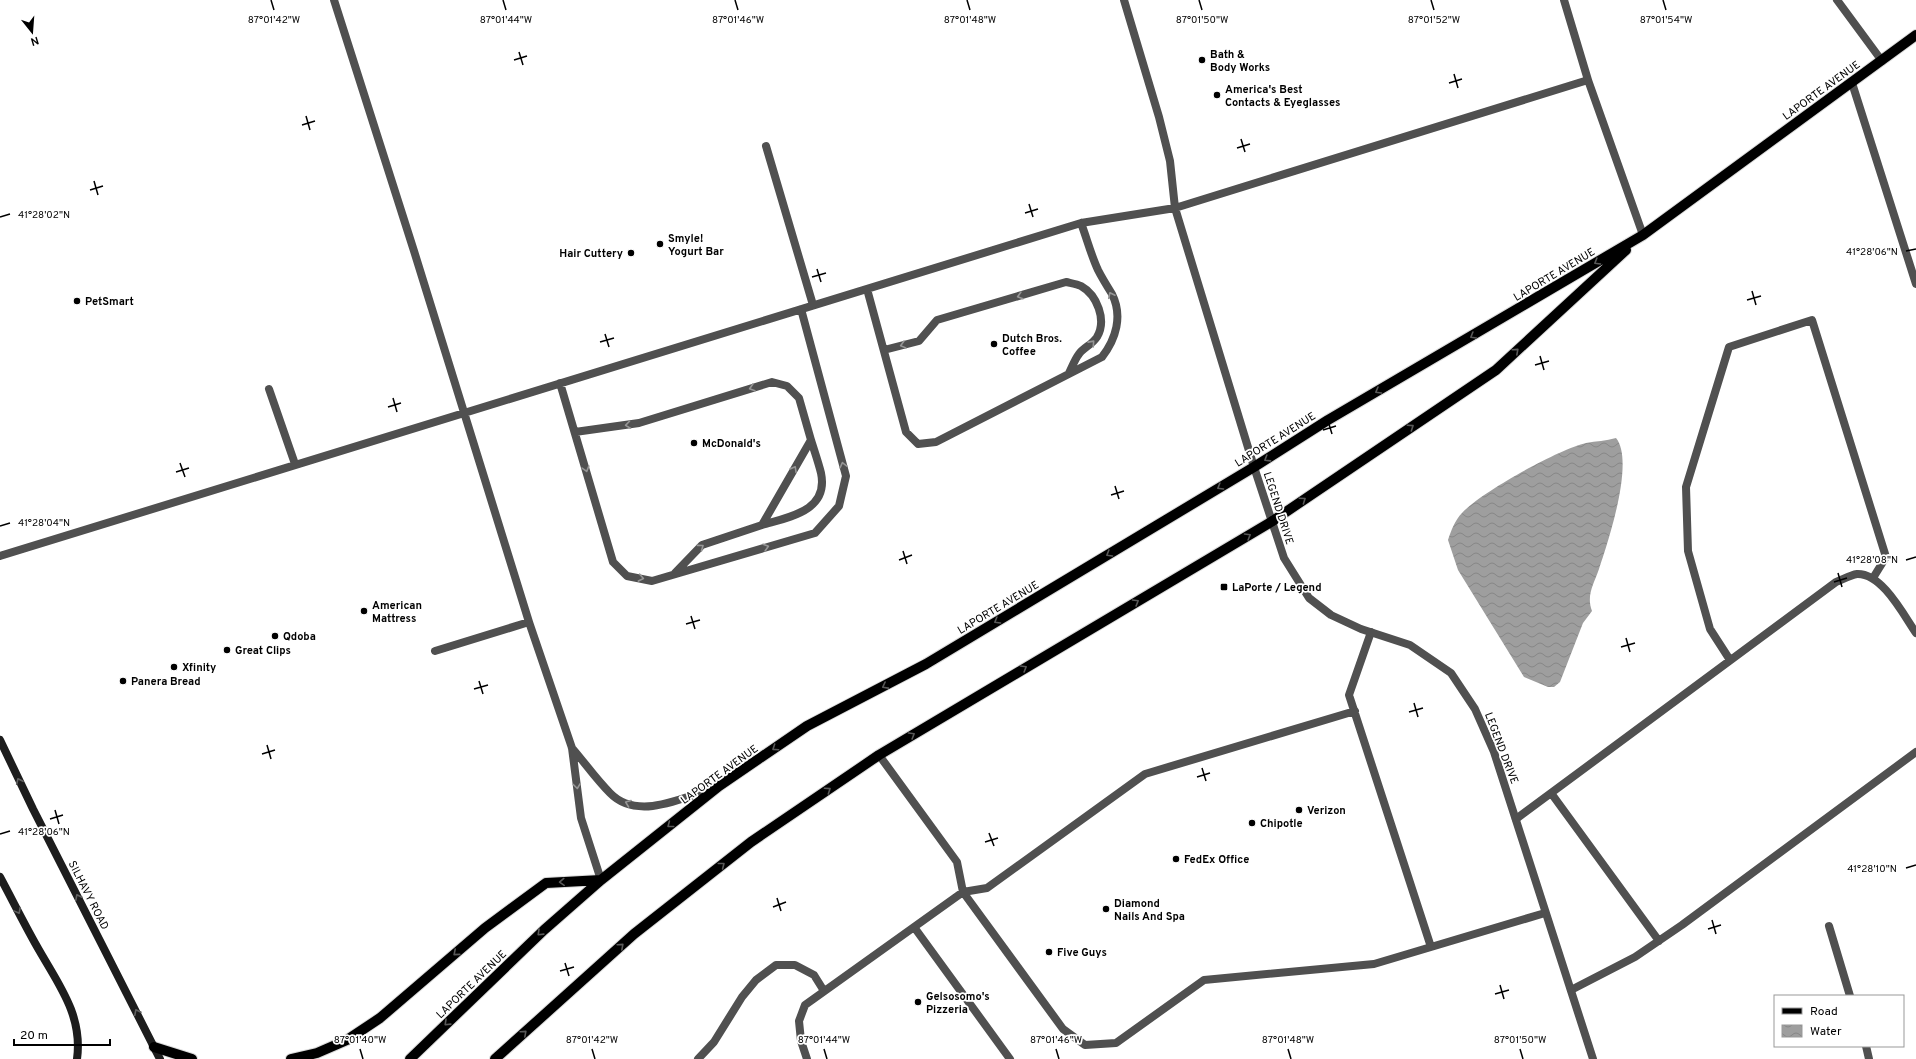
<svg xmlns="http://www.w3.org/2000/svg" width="1916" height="1059" font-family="Overpass,sans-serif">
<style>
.water{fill:url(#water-waves)}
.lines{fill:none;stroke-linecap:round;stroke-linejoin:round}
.primary-casing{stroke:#dbdbdb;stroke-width:12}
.lane{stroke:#505050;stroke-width:8}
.street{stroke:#505050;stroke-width:8}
.secondary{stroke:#1d1d1d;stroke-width:8}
.primary{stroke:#000;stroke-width:10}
.oneway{stroke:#595959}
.oneway2{stroke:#969696}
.oneway3{stroke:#616161}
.ticks{fill:none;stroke:#000;stroke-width:1.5}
.poi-dot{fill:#000;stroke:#fff;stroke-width:1.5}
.labels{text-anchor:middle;stroke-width:3.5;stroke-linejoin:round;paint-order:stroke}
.poi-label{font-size:11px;font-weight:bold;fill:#000;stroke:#fff;text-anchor:start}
.street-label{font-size:11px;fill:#000;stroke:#fff}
.ticks-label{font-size:10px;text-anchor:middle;fill:#000;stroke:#fff;stroke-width:3.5;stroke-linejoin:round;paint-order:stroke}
</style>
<defs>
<pattern id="water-waves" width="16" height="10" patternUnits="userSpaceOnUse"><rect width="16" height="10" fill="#9e9e9e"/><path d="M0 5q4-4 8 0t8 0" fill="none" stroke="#868686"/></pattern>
</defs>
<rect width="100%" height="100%" fill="#fff"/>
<!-- water -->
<path class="water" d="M1616,438c19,23 -8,104 -17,131 -5,15 -13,26 -7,42l-9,12 -23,59 -6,5h-6l-24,-10 -66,-107 -10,-30c3,-9 7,-20 14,-27 18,-20 97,-64 124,-70 10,-2 20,-2 30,-5z"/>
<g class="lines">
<defs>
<path id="primary" d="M154,1047l38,12
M291,1059l26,-6 30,-13 33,-22 105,-90 61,-45 55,-3
M410,1059l134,-129 57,-50 118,-94 88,-60 119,-62 328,-197 74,-47 315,-185 273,-200
M495,1059l139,-125 117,-92 128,-87 392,-233 225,-152 130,-120"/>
</defs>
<!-- primary casing -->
<use href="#primary" class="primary-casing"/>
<!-- lane -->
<path class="lane" d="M334,0l80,251 115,371 43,126 9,70 20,62
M1124,0l35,117 11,44 5,47 79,259
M1837,0l45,61
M1588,80l55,155
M1852,83l64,201
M766,146l47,159
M867,289l39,143 12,12 18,-2 166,-85c14,-18 21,-41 10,-63 -5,-8 -10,-16 -14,-24 -7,-15 -11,-31 -17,-47
M884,350l35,-9 18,-21 129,-38c4,1 11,2 15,4 16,9 26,34 16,51 -5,8 -13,10 -18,17 -4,5 -7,13 -10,19
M560,383l53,179 14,14 25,5 163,-48 24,-27 7,-30 -45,-167
M269,389l26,75
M575,432l64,-9 133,-41 15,4 12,12 12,42 -49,85 -60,20 -27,28
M762,525c27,-8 67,-14 59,-52 -3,-12 -7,-23 -10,-33
M0,556l1081,-333 94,-15 413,-128 -24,-80
M435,651l94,-29
M1730,660l-20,-31 -22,-78 -2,-64 43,-140 83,-27 74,237 -13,21
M572,748c13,15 24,31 38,45 27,28 73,5 103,-5
M879,755l78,107 6,30 100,137 22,16 31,-2 88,-63 170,-16 57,-17 -82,-252 22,-63
M1551,793l108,148
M1516,819l320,-237c6,-2 14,-7 21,-8 25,-1 46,40 59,59
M1829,926l21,70
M914,927l96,132
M1431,947l114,-34
M1571,990l64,-33 47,-32 234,-173
M1866,1046l3,13
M698,1059l16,-17 28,-45 14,-17 20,-15h19l19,10 10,16
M807,1059l-6,-18 -2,-20 6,-16 158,-113 24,-4 158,-114 210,-63"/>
<!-- street -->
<path class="street" d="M1254,467l30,91 25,40 22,17 30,14 49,16 41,28 24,36 19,43 99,307"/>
<!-- secondary -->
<path class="secondary" d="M0,740l33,69 127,250
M0,877c13,24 25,49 39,73 20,35 44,66 38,109"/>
<!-- primary -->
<use href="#primary" class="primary"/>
</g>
<!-- one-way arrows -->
<defs><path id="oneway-chevron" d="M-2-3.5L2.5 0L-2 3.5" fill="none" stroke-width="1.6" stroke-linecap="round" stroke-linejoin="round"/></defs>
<g class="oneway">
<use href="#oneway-chevron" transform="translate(1597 262) rotate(149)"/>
<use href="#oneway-chevron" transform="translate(1473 336) rotate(149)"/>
<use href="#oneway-chevron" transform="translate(1516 351) rotate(-42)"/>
<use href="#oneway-chevron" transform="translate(1378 391) rotate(150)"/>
<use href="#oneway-chevron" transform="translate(1411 427) rotate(-34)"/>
<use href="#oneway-chevron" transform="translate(1267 459) rotate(148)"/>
<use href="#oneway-chevron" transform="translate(1220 487) rotate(149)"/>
<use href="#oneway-chevron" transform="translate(1303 500) rotate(-35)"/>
<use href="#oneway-chevron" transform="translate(1248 536) rotate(-31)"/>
<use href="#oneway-chevron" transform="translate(1109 554) rotate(149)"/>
<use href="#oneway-chevron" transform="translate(1136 602) rotate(-31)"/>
<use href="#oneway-chevron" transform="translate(997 621) rotate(149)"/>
<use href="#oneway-chevron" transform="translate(1024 668) rotate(-31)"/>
<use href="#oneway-chevron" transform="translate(885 686) rotate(152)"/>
<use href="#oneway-chevron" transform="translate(912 735) rotate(-31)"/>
<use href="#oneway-chevron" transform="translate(775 748) rotate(146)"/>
<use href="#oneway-chevron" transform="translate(828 790) rotate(-34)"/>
<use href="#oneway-chevron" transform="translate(670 825) rotate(142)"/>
<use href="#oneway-chevron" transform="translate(722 865) rotate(-38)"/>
<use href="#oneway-chevron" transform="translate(562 882) rotate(177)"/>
<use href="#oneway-chevron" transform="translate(540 933) rotate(136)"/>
<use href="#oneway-chevron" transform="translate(621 946) rotate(-42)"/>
<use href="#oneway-chevron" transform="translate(456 953) rotate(139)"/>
<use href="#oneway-chevron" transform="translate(447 1023) rotate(136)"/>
<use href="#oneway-chevron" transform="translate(524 1033) rotate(-42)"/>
</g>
<g class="oneway2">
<use href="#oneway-chevron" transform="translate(1111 295) rotate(-116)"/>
<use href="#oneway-chevron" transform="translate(1020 296) rotate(164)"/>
<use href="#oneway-chevron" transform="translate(1092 343) rotate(-48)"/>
<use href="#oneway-chevron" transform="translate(903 345) rotate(165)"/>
<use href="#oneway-chevron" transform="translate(752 388) rotate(163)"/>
<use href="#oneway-chevron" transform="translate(628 425) rotate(172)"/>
<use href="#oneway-chevron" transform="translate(843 465) rotate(-104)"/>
<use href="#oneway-chevron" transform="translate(586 469) rotate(74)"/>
<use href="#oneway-chevron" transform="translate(794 469) rotate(-60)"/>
<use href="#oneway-chevron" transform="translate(701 547) rotate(-36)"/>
<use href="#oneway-chevron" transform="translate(766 547) rotate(-16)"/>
<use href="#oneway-chevron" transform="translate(641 578) rotate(11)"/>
<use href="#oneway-chevron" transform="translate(577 786) rotate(83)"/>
<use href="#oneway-chevron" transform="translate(628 803) rotate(-159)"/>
</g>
<g class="oneway3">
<use href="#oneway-chevron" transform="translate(19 781) rotate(-115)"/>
<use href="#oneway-chevron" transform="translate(78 897) rotate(-117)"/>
<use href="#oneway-chevron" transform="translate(18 911) rotate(62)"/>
<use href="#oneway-chevron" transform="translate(137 1012) rotate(-117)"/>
</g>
<!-- ticks -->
<path class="ticks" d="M271,0l3,10M503,0l3,10M735,0l3,10M967,0l3,10M1199,0l3,10M1431,0l3,10M1663,0l3,10M519,52l4,13M514,60l13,-4M1454,74l4,14M1449,83l13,-4M306,116l4,14M302,125l13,-4M1241,139l4,13M1237,148l13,-4M94,181l4,14M90,190l13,-4M1029,204l4,13M1025,213l13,-4M0,217l10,-3M1906,251l10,-2M817,269l4,13M812,277l14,-4M1752,291l4,14M1747,300l14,-4M605,334l4,13M600,342l14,-4M1540,356l4,14M1535,365l14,-4M393,398l4,14M388,407l13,-4M1328,421l4,13M1323,430l13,-4M180,463l5,14M176,472l13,-4M1115,486l4,13M1111,495l13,-4M0,526l10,-3M903,551l4,13M899,560l13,-5M1906,560l10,-3M1838,573l4,14M1834,582l13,-4M691,616l4,13M686,624l14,-4M1626,638l4,14M1621,647l14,-4M479,681l4,13M474,689l14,-4M1414,703l4,14M1409,712l14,-4M267,745l4,14M262,754l13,-4M1202,768l4,13M1197,777l13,-4M55,810l4,14M50,819l13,-4M989,833l5,13M0,834l10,-3M985,842l13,-4M1906,868l10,-3M777,898l4,13M773,907l13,-5M1712,920l4,14M1708,929l13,-4M565,963l4,13M560,971l14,-4M1500,985l4,14M1495,994l14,-4M360,1049l3,10M592,1049l3,10M824,1049l3,10M1056,1049l3,10M1288,1049l3,10M1520,1049l3,10"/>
<!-- markers -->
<g class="poi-dot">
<circle cx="1202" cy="60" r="4"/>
<circle cx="1217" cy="95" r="4"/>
<circle cx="660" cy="244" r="4"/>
<circle cx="631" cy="253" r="4"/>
<circle cx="77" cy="301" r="4"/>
<circle cx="994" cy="344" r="4"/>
<circle cx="694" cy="443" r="4"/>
<rect x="1220" y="583" width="8" height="8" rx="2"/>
<circle cx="364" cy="611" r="4"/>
<circle cx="275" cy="636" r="4"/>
<circle cx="227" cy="650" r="4"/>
<circle cx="174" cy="667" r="4"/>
<circle cx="123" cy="681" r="4"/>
<circle cx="1299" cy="810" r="4"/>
<circle cx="1252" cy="823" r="4"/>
<circle cx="1176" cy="859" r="4"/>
<circle cx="1106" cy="909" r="4"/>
<circle cx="1049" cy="952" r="4"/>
<circle cx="918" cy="1002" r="4"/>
</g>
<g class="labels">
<!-- poi labels -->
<g class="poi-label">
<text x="1210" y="58">Bath &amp;<tspan x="1210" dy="13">Body Works</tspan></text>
<text x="1225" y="93">America's Best<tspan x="1225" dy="13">Contacts &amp; Eyeglasses</tspan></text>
<text x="668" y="242">Smyle!<tspan x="668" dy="13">Yogurt Bar</tspan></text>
<text x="623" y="257" text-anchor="end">Hair Cuttery</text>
<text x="85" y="305">PetSmart</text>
<text x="1002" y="342">Dutch Bros.<tspan x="1002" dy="13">Coffee</tspan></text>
<text x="702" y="447">McDonald's</text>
<text x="1232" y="591">LaPorte / Legend</text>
<text x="372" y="609">American<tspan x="372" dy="13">Mattress</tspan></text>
<text x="283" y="640">Qdoba</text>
<text x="235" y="654">Great Clips</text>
<text x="182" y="671">Xfinity</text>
<text x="131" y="685">Panera Bread</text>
<text x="1307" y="814">Verizon</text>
<text x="1260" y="827">Chipotle</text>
<text x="1184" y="863">FedEx Office</text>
<text x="1114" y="907">Diamond<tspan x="1114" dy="13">Nails And Spa</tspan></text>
<text x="1057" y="956">Five Guys</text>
<text x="926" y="1000">Gelsosomo's<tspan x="926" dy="13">Pizzeria</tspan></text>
</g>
<!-- street labels -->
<g class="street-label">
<text transform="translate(1821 90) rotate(-36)" y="4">LAPORTE AVENUE</text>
<text transform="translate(1554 274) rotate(-31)" y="4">LAPORTE AVENUE</text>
<text transform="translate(1275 439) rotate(-32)" y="4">LAPORTE AVENUE</text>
<text transform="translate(1279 508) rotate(72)" y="4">LEGEND DRIVE</text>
<text transform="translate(998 607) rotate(-31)" y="4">LAPORTE AVENUE</text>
<text transform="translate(1502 748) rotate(69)" y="4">LEGEND DRIVE</text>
<text transform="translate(719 774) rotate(-36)" y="4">LAPORTE AVENUE</text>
<text transform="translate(89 895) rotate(63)" y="4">SILHAVY ROAD</text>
<text transform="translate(471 984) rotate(-44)" y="4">LAPORTE AVENUE</text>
</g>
</g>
<g class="ticks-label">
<text x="274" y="23">87°01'42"W</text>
<text x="506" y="23">87°01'44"W</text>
<text x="738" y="23">87°01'46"W</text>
<text x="970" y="23">87°01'48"W</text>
<text x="1202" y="23">87°01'50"W</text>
<text x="1434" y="23">87°01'52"W</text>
<text x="1666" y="23">87°01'54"W</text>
<text x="44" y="218">41°28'02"N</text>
<text x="1872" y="255">41°28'06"N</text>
<text x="44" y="526">41°28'04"N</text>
<text x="1872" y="563">41°28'08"N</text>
<text x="44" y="835">41°28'06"N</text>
<text x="1872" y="872">41°28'10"N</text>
<text x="360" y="1043">87°01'40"W</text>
<text x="592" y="1043">87°01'42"W</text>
<text x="824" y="1043">87°01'44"W</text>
<text x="1056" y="1043">87°01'46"W</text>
<text x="1288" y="1043">87°01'48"W</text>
<text x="1520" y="1043">87°01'50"W</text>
</g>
<!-- legend -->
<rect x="1774" y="995" width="130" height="52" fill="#ffffff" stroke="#999999"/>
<rect x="1782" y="1008" width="20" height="6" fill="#000000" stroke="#999999"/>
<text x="1810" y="1015" font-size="12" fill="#000000">Road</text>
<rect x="1782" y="1025" width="20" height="12" fill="url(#water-waves)" stroke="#999999"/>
<text x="1810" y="1035" font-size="12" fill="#000000">Water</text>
<!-- north arrow -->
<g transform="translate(32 32) rotate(163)" stroke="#ffffff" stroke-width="3" paint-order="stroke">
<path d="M0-3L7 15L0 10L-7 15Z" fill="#000000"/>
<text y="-6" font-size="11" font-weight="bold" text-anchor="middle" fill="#000000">N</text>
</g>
<!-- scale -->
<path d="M14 1039v6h96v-6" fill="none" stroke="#000000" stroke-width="2"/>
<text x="20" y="1039" font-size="12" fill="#000000" stroke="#ffffff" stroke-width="3" paint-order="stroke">20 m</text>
</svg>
